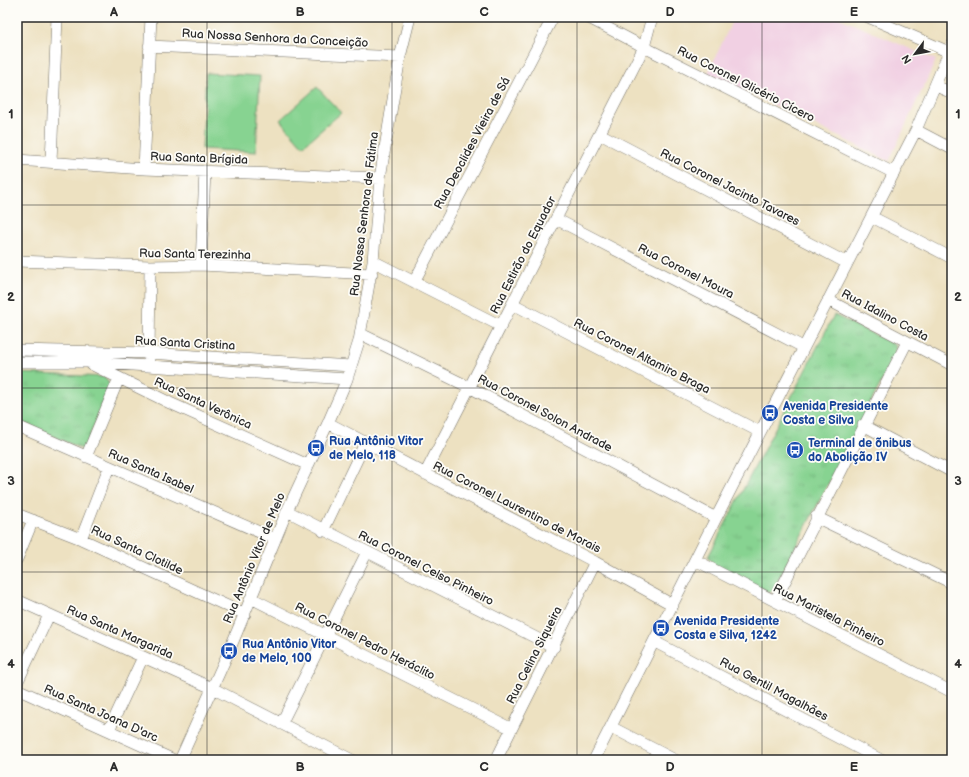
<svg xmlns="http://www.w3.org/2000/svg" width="969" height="777" font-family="'Balsamiq Sans',sans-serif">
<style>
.built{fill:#f1d0e3}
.green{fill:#87d391;stroke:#597f5e}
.park{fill:url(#park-tufts);stroke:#597f5e}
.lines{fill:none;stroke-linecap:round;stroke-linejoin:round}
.street-casing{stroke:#6f6b60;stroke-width:12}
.street{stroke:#fff;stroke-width:11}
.grid{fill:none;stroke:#2b2b2b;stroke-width:1;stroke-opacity:0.55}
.labels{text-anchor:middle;stroke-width:3.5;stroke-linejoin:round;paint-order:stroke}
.street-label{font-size:12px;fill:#2b2b2b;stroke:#fdfcf7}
.transit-label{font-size:12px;font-weight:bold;fill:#164399;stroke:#fdfcf7;text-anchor:start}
.neatline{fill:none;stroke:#2b2b2b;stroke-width:1.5}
.grid-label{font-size:13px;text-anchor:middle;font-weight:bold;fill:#2b2b2b}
</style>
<defs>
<pattern id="park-tufts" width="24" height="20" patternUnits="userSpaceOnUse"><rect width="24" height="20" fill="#87d391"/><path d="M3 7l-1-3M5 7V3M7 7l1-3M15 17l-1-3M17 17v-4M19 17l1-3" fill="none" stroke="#75b57d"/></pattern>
</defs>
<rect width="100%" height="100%" fill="#fdfcf7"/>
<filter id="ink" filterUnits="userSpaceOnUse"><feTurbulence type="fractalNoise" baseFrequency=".025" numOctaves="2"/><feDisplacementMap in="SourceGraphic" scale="8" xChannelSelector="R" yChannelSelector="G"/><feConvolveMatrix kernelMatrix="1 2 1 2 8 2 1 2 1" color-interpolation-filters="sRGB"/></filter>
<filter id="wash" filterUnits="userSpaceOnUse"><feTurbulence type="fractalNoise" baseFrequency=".012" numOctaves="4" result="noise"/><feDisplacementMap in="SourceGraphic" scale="16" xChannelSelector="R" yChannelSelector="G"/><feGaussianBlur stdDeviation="0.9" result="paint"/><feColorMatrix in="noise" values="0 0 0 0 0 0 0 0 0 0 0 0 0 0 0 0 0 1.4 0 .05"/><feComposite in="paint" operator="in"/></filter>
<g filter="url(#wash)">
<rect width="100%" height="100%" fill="#ede1c1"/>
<!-- built -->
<path class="built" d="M734,17h103l99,43 -47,101 -181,-88z"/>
<!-- green -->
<path class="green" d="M206,73l54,3 -4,76 -54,-3z
M317,87l24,26 -38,33 -23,-26z"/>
<!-- park -->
<path class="park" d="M834,315l58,28 4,3 -1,10 -119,228 -3,6 -4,3 -54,-27 -7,-9z
M17,373l88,4 5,9 -26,64 -67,-30z"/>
</g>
<g filter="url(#ink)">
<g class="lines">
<defs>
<path id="street" d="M587,17l57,30 250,126
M868,17l81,35
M149,46l251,11
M936,86l16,7
M916,130l36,19
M600,134l247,129
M17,160l127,9 236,9
M51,162l6,-145
M144,169l7,-152
M872,217l80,41
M556,219l247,128
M17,261l133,5 51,-1 171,9
M373,261l128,65
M201,265l4,-94
M414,282l139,-265
M828,300l124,65
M513,304l247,128
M361,334l108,53 247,131
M17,350l132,3 202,13
M149,359l1,-93
M17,362h70l260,17
M91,364l79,39 138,62
M328,423l267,139 78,43
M863,425l89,47
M17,426l258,113
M86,457l33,-79
M425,474l219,-427 8,-30
M287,511l267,136
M17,514l64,25 164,75
M816,517l136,66
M323,531l42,-88
M81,539l28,-72
M17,559l16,-39
M695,560l257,132
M251,598l259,130
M17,600l195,88 140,72
M775,601l132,-259
M655,642l226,118
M17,683l32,-68
M17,689l157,71
M281,724l86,-172
M611,727l64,33
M109,730l34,-73
M180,760l49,-109 58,-140 41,-88 19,-44 12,-38 14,-80 7,-83 20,-121 10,-40
M496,760l99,-198
M594,760l122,-242 200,-388 36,-85"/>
</defs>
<!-- street casing -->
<use href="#street" class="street-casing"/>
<!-- street -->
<use href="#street" class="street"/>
</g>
</g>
<!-- grid -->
<path class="grid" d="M207,17v743M392,17v743M577,17v743M762,17v743M17,205h935M17,388h935M17,572h935"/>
<!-- icons -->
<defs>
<symbol id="bus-disc" viewBox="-11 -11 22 22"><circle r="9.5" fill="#1a4fb4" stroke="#fdfcf7"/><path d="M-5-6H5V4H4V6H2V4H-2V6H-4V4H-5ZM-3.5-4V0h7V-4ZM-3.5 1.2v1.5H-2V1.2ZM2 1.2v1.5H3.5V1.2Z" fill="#fff"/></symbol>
</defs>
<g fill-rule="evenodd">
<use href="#bus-disc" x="760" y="403" width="20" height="20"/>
<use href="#bus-disc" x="306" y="438" width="20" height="20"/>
<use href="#bus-disc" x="785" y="440" width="20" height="20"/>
<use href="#bus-disc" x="651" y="618" width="20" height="20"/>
<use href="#bus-disc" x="219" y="641" width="20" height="20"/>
</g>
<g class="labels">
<!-- street labels -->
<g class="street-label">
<text transform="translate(275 38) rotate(3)" y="4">Rua Nossa Senhora da Conceição</text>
<text transform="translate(746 84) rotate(27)" y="4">Rua Coronel Glicério Cícero</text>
<text transform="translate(472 143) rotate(-62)" y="4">Rua Deoclides Vieira de Sá</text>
<text transform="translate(199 158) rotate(2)" y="4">Rua Santa Brígida</text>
<text transform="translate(730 187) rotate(27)" y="4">Rua Coronel Jacinto Tavares</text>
<text transform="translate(364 214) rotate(-83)" y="4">Rua Nossa Senhora de Fátima</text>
<text transform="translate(195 254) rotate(1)" y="4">Rua Santa Terezinha</text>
<text transform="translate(523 255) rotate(-63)" y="4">Rua Estirão do Equador</text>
<text transform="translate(686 271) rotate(27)" y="4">Rua Coronel Moura</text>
<text transform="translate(885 315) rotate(28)" y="4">Rua Idalino Costa</text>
<text transform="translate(185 343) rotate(3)" y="4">Rua Santa Cristina</text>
<text transform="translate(642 356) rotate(27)" y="4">Rua Coronel Altamiro Braga</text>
<text transform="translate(203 403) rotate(25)" y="4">Rua Santa Verônica</text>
<text transform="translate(545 413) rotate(28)" y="4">Rua Coronel Solon Andrade</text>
<text transform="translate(151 471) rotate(24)" y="4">Rua Santa Isabel</text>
<text transform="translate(517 507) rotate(27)" y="4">Rua Coronel Laurentino de Morais</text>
<text transform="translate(137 550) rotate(25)" y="4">Rua Santa Clotilde</text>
<text transform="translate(254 558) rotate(-67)" y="4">Rua Antônio Vitor de Melo</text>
<text transform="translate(426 568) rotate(27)" y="4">Rua Coronel Celso Pinheiro</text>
<text transform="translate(829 615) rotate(27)" y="4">Rua Maristela Pinheiro</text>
<text transform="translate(120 632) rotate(24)" y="4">Rua Santa Margarida</text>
<text transform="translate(365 641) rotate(27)" y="4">Rua Coronel Pedro Heráclito</text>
<text transform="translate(534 655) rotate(-63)" y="4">Rua Celina Siqueira</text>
<text transform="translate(774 689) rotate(28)" y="4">Rua Gentil Magalhães</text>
<text transform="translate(101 713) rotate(24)" y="4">Rua Santa Joana D'arc</text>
</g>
<!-- transit labels -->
<g class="transit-label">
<text x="783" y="410">Avenida Presidente<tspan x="783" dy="14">Costa e Silva</tspan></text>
<text x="329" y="445">Rua Antônio Vitor<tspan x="329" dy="14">de Melo, 118</tspan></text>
<text x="808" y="447">Terminal de õnibus<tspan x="808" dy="14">do Abolição IV</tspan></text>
<text x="674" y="625">Avenida Presidente<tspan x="674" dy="14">Costa e Silva, 1242</tspan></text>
<text x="242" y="648">Rua Antônio Vitor<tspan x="242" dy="14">de Melo, 100</tspan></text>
</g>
</g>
<!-- margin -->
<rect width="969" height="777" fill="none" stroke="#fdfcf7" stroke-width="44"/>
<!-- north arrow -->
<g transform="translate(915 54) rotate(238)" stroke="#fdfcf7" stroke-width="3" paint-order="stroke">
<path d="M0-3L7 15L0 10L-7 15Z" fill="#2b2b2b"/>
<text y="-6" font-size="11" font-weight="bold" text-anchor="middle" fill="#2b2b2b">N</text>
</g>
<rect x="22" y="22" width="925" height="733" class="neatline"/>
<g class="grid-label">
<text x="114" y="16">A</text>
<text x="300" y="16">B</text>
<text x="484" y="16">C</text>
<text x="670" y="16">D</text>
<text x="854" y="16">E</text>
<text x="11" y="118">1</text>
<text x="958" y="118">1</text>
<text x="11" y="301">2</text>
<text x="958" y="301">2</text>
<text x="11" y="485">3</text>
<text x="958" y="485">3</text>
<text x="11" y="668">4</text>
<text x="958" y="668">4</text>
<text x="114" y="771">A</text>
<text x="300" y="771">B</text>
<text x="484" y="771">C</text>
<text x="670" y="771">D</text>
<text x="854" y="771">E</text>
</g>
</svg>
